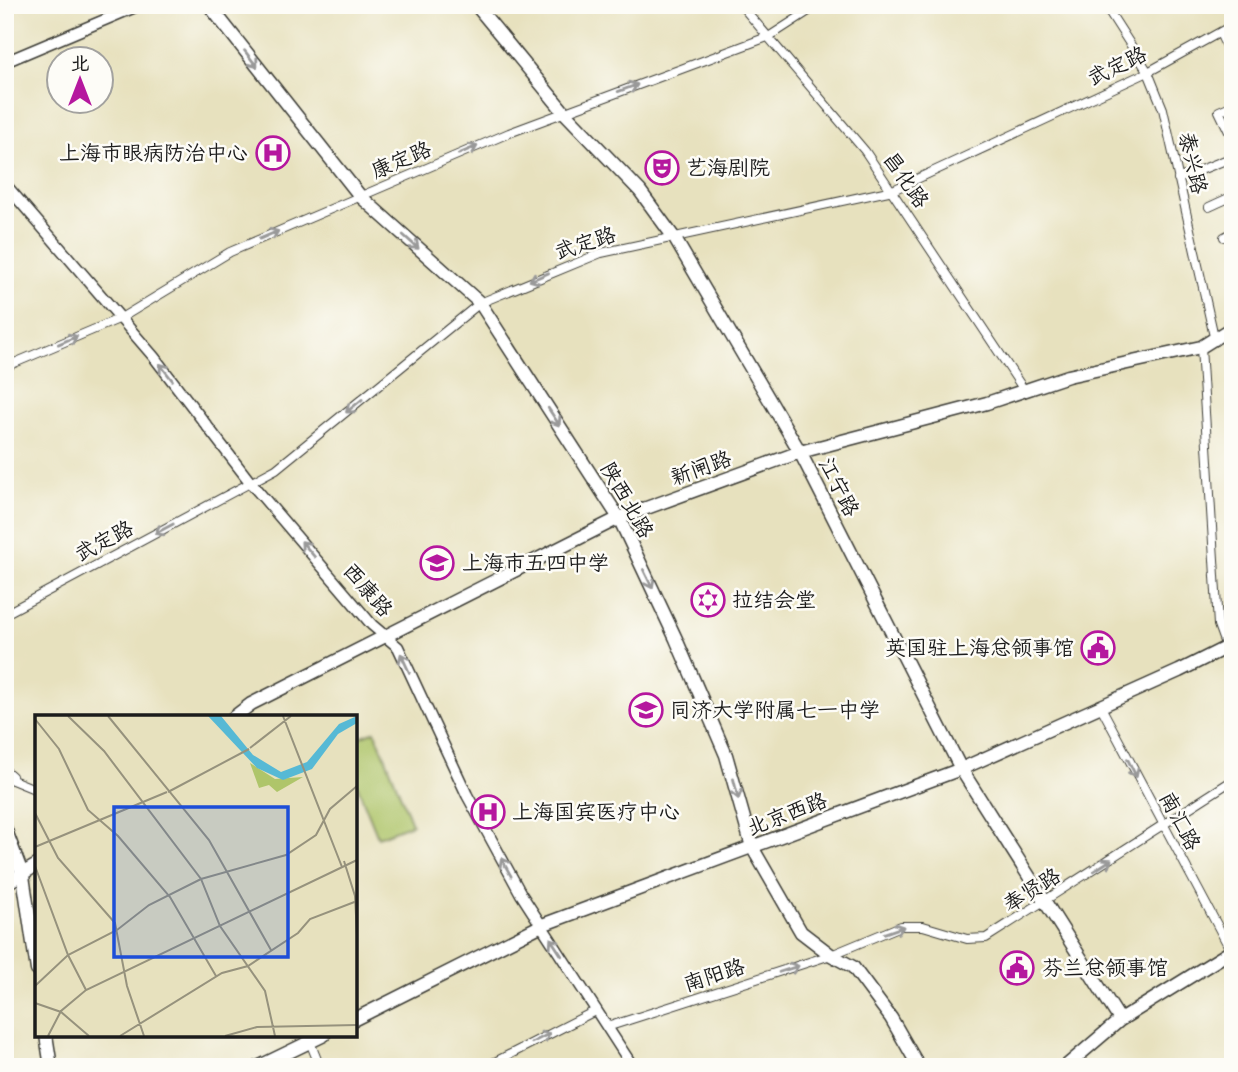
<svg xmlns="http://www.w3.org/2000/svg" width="1238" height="1072" font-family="Dekko,'LXGW WenKai TC',sans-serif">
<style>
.green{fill:#afc56a;stroke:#667043;stroke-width:2}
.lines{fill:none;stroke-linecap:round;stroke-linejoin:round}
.minor-casing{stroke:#3a3a34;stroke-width:10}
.tertiary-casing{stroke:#3a3a34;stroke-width:13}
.secondary-casing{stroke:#3a3a34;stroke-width:15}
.minor{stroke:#fff;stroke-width:8}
.tertiary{stroke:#fff;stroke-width:10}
.secondary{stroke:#fff;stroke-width:12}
.oneway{stroke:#999}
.labels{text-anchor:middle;stroke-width:5;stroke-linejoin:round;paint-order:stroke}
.street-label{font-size:21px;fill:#1c1c1c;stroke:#fdfcf7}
.poi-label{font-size:21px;fill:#1c1c1c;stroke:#fdfcf7;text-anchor:start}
.inset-road{fill:none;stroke:#96927d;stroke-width:2}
.view{fill:#1d4ed8;fill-opacity:0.15;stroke:#1d4ed8;stroke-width:3.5}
.inset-edge{fill:none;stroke:#1c1c1c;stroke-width:3.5}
</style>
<rect width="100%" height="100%" fill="#fdfcf7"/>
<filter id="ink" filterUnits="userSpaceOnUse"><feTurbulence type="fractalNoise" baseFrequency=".0143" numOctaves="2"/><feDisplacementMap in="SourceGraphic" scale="14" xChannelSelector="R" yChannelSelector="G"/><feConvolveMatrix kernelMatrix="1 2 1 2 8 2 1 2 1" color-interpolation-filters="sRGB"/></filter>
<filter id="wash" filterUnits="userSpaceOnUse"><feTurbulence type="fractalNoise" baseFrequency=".00686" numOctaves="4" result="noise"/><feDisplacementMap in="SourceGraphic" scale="28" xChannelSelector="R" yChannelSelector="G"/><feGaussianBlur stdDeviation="1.57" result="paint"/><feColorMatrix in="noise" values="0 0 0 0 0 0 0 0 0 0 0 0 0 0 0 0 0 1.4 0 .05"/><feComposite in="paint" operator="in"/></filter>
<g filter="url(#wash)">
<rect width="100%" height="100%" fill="#e7e1be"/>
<!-- green -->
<path class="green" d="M375,731l37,93 -34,13 -23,-57v-41z"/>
</g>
<g filter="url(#ink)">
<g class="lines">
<defs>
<path id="minor" d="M741,5l124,146 159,239
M1105,5l43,67 15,37 52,232
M1220,33l13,28
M1233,105l-14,6 14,29
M1178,179l55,-22
M1209,207l24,-11
M1224,237l9,-5
M1229,276l4,-2
M1201,347l17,278 8,22
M5,367l116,-49 109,-66 279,-119 261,-97 48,-31
M5,614l271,-145 204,-166 121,-50 292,-63 255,-118 85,-47
M1101,707l130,244
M5,770l7,6 -6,5
M10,779l27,11
M607,1027l224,-72 70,-29h22l44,13 19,-1 247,-158
M310,1042l10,25
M485,1067l112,-57"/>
<path id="tertiary" d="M5,62l135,-57
M5,184l149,173 96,125 122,143 26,22 69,148 54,99 112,173"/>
<path id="secondary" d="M209,5l151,191 120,107 139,215 57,121 50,116 26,92 49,85 30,23 22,12 38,51 28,49
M476,5l88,107 76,79 35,48 125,213 161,317 159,251
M234,717l17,-13 368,-186 181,-66 187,-49 81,-27 133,-29 32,-20
M5,828l18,48 14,94
M5,884l32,-19
M355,1019l187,-94 419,-156 218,-98 54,-27
M46,1035l5,32
M258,1067l66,-32
M1065,1067l55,-47 113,-70"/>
</defs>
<!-- minor casing -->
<use href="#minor" class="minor-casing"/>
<!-- tertiary casing -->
<use href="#tertiary" class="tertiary-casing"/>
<!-- secondary casing -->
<use href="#secondary" class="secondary-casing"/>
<!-- minor -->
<use href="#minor" class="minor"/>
<!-- tertiary -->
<use href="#tertiary" class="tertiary"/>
<!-- secondary -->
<use href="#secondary" class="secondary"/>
</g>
<!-- one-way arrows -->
<defs><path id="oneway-shaft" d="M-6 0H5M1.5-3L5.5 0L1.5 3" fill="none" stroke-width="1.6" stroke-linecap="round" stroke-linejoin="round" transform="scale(1.75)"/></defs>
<g class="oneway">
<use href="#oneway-shaft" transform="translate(251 59) rotate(52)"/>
<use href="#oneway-shaft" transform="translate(628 88) rotate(-20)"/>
<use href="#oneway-shaft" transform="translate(468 150) rotate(-23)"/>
<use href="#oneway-shaft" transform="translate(269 235) rotate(-23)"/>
<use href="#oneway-shaft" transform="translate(411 242) rotate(42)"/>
<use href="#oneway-shaft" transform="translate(539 277) rotate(157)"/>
<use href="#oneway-shaft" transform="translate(68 340) rotate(-23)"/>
<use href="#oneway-shaft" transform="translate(166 372) rotate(-128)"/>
<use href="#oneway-shaft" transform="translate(354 406) rotate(141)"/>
<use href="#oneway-shaft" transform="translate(554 417) rotate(57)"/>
<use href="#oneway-shaft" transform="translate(164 529) rotate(152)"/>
<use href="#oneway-shaft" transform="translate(308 549) rotate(-130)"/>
<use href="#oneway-shaft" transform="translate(648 579) rotate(64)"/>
<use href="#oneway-shaft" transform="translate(405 663) rotate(-115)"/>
<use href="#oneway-shaft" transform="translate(1132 768) rotate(63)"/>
<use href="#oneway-shaft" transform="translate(736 789) rotate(76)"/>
<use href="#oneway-shaft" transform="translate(1103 865) rotate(-33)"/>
<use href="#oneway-shaft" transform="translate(506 867) rotate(-119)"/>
<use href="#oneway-shaft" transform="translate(894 930) rotate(-19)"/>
<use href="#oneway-shaft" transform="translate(556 947) rotate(-123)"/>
<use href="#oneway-shaft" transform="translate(789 969) rotate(-18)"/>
<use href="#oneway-shaft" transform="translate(541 1038) rotate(-27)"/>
</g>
</g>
<!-- icons -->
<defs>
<symbol id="hospital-ring" viewBox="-11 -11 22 22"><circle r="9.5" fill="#fdfcf7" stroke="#b5179e" stroke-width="1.5"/><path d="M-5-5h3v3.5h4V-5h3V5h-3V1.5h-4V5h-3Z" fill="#b5179e"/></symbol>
<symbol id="theatre-ring" viewBox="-11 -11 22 22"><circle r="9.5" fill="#fdfcf7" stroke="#b5179e" stroke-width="1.5"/><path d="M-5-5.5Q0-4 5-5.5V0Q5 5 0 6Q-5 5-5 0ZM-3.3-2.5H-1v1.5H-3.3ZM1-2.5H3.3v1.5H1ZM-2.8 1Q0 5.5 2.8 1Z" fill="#b5179e"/></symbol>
<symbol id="school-ring" viewBox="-11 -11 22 22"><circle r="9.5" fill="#fdfcf7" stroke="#b5179e" stroke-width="1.5"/><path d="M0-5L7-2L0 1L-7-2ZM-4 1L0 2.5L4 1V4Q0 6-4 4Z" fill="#b5179e"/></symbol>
<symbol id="synagogue-ring" viewBox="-11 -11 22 22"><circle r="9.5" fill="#fdfcf7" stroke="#b5179e" stroke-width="1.5"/><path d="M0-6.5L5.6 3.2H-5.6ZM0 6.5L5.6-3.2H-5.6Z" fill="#b5179e"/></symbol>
<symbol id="civic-ring" viewBox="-11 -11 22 22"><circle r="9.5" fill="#fdfcf7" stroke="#b5179e" stroke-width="1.5"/><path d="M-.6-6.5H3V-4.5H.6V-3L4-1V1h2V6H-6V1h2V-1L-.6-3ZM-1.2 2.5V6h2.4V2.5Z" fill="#b5179e"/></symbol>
</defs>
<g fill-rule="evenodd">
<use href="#hospital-ring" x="254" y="134" width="38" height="38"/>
<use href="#theatre-ring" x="643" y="149" width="38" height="38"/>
<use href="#school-ring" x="418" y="544" width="38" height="38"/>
<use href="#synagogue-ring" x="689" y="581" width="38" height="38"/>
<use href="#civic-ring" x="1079" y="629" width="38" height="38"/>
<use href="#school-ring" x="627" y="691" width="38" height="38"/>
<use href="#hospital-ring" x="469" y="793" width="38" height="38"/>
<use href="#civic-ring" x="998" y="949" width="38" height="38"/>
</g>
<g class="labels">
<!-- street labels -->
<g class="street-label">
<text transform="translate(1117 66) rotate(-26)" y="7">武定路</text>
<text transform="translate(401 160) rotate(-23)" y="7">康定路</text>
<text transform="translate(1193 163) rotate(77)" y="7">泰兴路</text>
<text transform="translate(906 180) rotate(55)" y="7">昌化路</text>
<text transform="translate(585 243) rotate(-18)" y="7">武定路</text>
<text transform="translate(701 468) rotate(-20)" y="7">新闸路</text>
<text transform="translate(839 487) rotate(63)" y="7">江宁路</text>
<text transform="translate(627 500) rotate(60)" y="7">陕西北路</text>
<text transform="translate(104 541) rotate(-28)" y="7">武定路</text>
<text transform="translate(368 590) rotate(49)" y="7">西康路</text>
<text transform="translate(787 814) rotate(-21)" y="7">北京西路</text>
<text transform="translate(1180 821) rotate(62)" y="7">南汇路</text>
<text transform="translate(1032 890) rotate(-32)" y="7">奉贤路</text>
<text transform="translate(714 975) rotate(-18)" y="7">南阳路</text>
</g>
<!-- poi labels -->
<g class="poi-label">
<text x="248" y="160" text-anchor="end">上海市眼病防治中心</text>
<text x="686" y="175">艺海剧院</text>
<text x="462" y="570">上海市五四中学</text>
<text x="732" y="607">拉结会堂</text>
<text x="1074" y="655" text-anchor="end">英国驻上海总领事馆</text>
<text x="670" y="717">同济大学附属七一中学</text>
<text x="512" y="819">上海国宾医疗中心</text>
<text x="1042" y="975">芬兰总领事馆</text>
</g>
</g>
<!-- overview -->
<g transform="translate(35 715)">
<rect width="322" height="322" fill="#e7e1be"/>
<path d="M215,48l25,16 28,-2 -26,15 -8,-7 -10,3z" fill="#afc56a"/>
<path d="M173,1h13l32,39 28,17 26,-10 32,-38 18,-8v7l-19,11 -26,35 -29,11 -26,-12z" fill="#56b9d5"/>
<path class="inset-road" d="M33,1l36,35 97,128 19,47 45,65 10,45M73,1l101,124 62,110M248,1l59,151M0,4l24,30 29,61 30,26 52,61 46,79M215,33l41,-32M133,77l81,-43M0,98l23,45 57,65 12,63 17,50M0,132l132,-55M309,146l11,35 2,39M0,151l33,89 18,35M0,271l33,-31 49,-25 32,-25 52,-26 85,-24 30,-20 14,-26 27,-23M0,288l26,9 28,24M13,321l13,-25 25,-21 271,-130M85,321l102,-63 26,-7 50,-33 12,-14 47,-18M190,321l32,-9 100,-2"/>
<path class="view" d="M79,92h174v150h-174z"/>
<rect width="322" height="322" class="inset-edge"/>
</g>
<!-- margin -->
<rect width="1238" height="1072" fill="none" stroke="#fdfcf7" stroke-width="28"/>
<!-- north arrow -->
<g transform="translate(80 80)"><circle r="33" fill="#fdfcf7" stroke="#a3a29f" stroke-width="2"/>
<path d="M0-5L12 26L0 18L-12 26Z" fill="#b5179e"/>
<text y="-10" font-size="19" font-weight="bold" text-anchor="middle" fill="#1c1c1c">北</text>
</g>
</svg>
